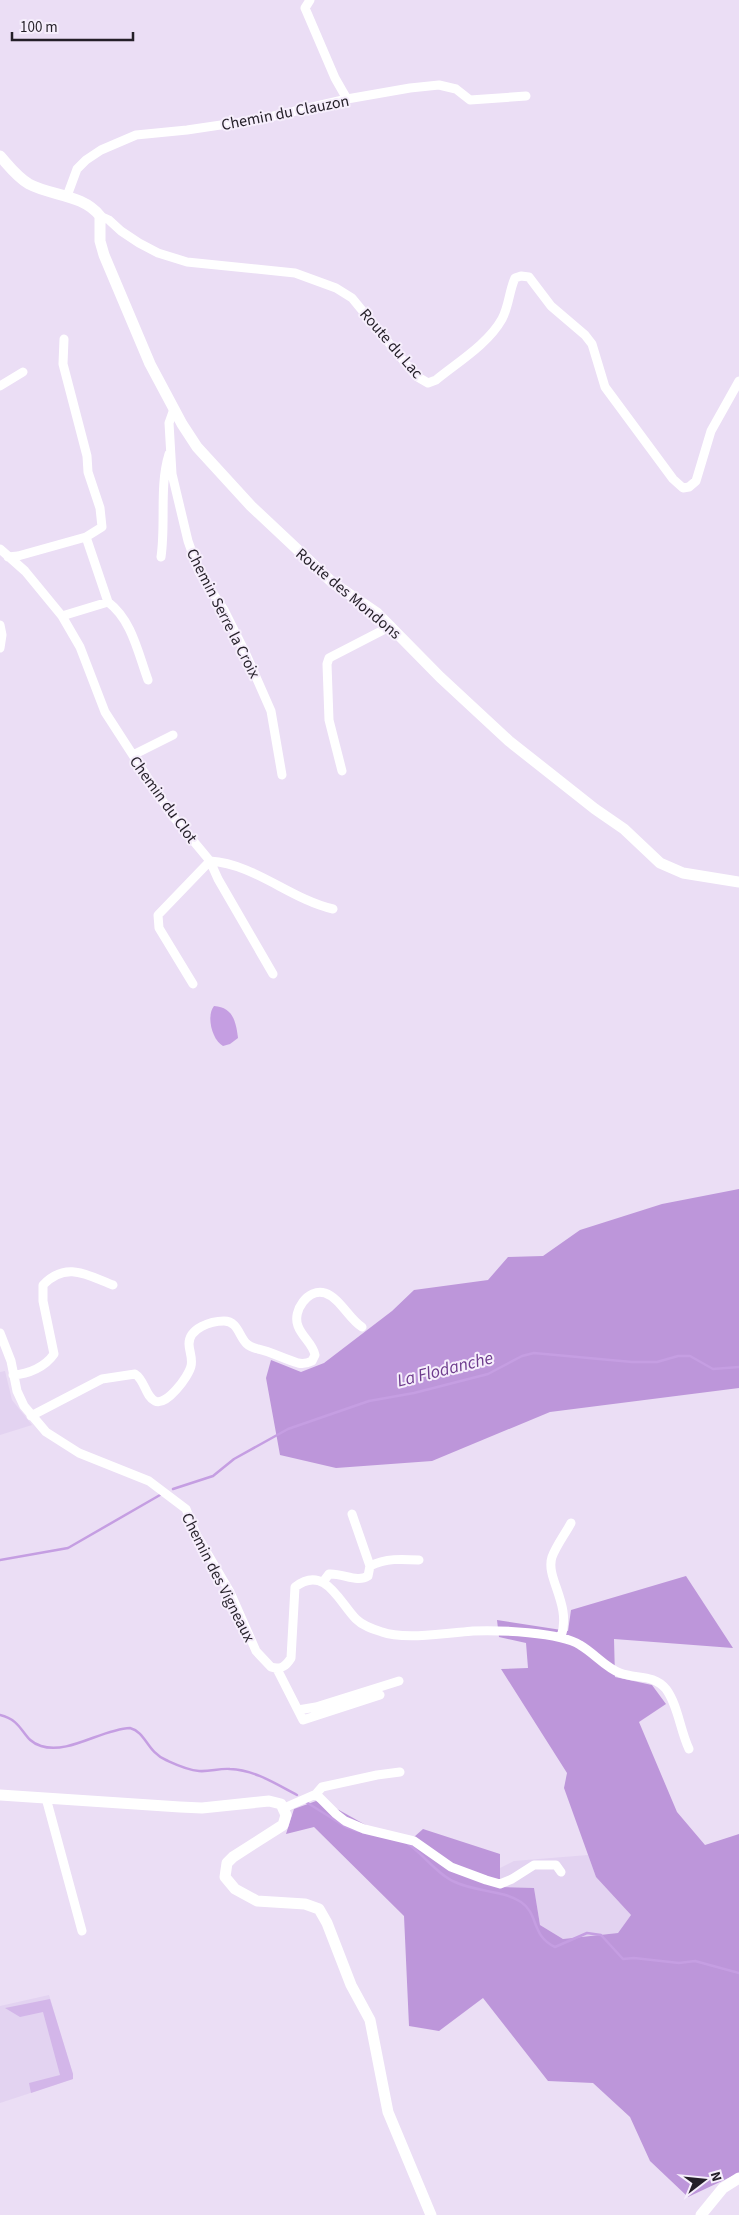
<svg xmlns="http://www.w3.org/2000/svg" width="739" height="2215" font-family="'Source Sans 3',sans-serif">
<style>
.built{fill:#e3d3f1}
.green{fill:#d3b6e9}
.forest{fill:#bd96da}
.water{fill:#c59ee2}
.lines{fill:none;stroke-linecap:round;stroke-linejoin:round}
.stream{stroke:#c59ee2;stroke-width:2.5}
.minor{stroke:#fff;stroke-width:9}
.tertiary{stroke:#fff;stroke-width:11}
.labels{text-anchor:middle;stroke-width:4;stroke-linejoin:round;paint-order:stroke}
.street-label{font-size:16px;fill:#241f28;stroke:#f6eefc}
.water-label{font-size:18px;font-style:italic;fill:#6e3c8d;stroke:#f6eefc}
</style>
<rect width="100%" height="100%" fill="#ebdef5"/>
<!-- built -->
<path class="built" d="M5,1371l7,29 20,25 -32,10v-63z
M588,1855l8,22 35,38 -13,18 -55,6 -23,-14 -6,-37 -34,-1v-19l14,-7z
M49,1995l24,79v5l-73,24v-97z"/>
<!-- green -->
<path class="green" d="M50,1999l23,75v5l-42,14 -2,-10 31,-8 -17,-63 -23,5 -15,-9z"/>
<!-- forest -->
<path class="forest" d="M739,1189v199l-189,24 -118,49 -96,7 -56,-13 -14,-77 5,-18 30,12 23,-9 68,-52 22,-21 74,-10 20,-23 35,-1 37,-26 82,-26z
M686,1576l47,72 -119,-9 1,38 37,8 14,19 -27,18 38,90 28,33 34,-11v339l-51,24 -38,-36 -20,-44 -37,-34 -45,-2 -65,-83 -44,33 -30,-5 -5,-110 -90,-89 -28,7 8,-25 22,-8 23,9 32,18 43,9 9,-8 77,25v33l34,1 6,37 23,14 55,-6 13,-18 -35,-38 -32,-89 3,-15 -66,-104 27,-1 -2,-25 -27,-6 -2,-17 71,11 3,-21z"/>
<!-- water -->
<path class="water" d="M214,1006c19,1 22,16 24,32l-8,6 -7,2c-11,-6 -17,-30 -9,-40z"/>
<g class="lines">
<!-- stream -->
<path class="stream" d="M173,1489l40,-13 21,-17 54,-30 81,-28 45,-8 74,-19 34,-18 12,-3 98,9h25l21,-6h12l23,13 26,-2
M0,1560l68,-12 92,-53
M0,1715c25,6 21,25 41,31 27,9 61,-17 89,-18 16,4 17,24 36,32 11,5 21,10 33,11 10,1 21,-3 31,-2 25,1 46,15 67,26
M306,1802l40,25 12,4
M407,1843c16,11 31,32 48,39 21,10 48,8 66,20 18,12 10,34 34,45l32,-14 14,2 22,24 11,-1 45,5 16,-2 44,12"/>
<!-- minor -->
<path class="minor" d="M310,0l-5,8 30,70 12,21
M67,196l10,-27 9,-9 15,-10 35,-15 51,-5 74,-11 86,-20 63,-11 29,-3 17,4 14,11 56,-4
M100,216l9,4 12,11 18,12 19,10 29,9 108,11 41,15 16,10 64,78 12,7 8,-3c22,-18 52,-36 66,-61 7,-13 7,-28 13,-41l6,-2 8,1 22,29 34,29 7,9 13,43 68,92 10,9 6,-1 7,-6 15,-50 28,-50
M0,386l23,-14
M174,409l-5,14 3,51 16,67 11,31 25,38 21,42 26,59 11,64
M86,537l22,65
M0,549l25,22 37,45 46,-14c24,18 30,51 40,78
M8,557l10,-1 68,-19 16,-10 -2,-19 -12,-36 -1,-16 -24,-92 1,-25
M161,557c5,-34 -2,-71 8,-103
M62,616l18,31 25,65 66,102 39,47c45,3 80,38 123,48
M0,625l2,10 -2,13
M133,755l40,-20
M342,771l-13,-51 -2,-56 2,-6 62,-32
M193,984l-34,-56 -1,-13 52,-54 8,18 55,95
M0,1333l11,28 6,30 7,15 22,26 33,21 70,28 37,28 10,25 34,58 26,59 15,16c10,3 15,-1 20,-9l4,-71c30,-23 44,15 61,32 7,7 16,10 26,13 21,8 68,1 91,-1 25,-1 87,1 107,14 14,8 26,23 40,28 16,6 34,1 46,16 12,16 14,41 23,60
M13,1375c16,-1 32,-8 41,-21l-11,-53v-16c23,-24 44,-10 70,0
M31,1416l71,-37 33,-5c10,6 10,22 20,27 11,6 34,-25 36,-35 2,-8 -2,-15 -2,-22 0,-16 22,-23 35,-23 14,0 15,16 23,23 3,3 7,4 11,5 14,3 26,10 40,14 5,1 10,0 14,-2l3,-6c-2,-11 -13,-18 -17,-29 -6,-15 10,-38 27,-33 15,5 24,26 37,34
M370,1566c16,-8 32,-7 49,-6
M323,1582l6,-8c14,-1 28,9 39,2l2,-10 -18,-52
M561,1637c11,-33 -16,-59 -9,-80 4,-11 13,-23 19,-34
M277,1669l26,51 77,-25
M298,1710l18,-3 83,-26
M316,1794l20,20 9,7 19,8 50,12 37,26 35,13 14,4 12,-5 22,-14h22l5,7
M46,1798l36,133
M284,1808l32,-14 6,-7 55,-12 23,-3"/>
<!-- tertiary -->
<path class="tertiary" d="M0,156c9,10 17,21 29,28 22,12 54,10 71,32v25l4,14 46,109 32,60 15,23 54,59 82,77 44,30 63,64 69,64 86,68 29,20 36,34 23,10 56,9
M0,1795l180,12 22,1 67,-7 12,3 5,11 -3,10 -50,32 -6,6 -2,14 10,12 22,12 48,3 14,5 8,14 24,62 19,35 18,92 43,103
M701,2215l22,-27 16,-10"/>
</g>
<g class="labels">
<!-- street labels -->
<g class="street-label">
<text transform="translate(285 112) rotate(-11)" y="6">Chemin du Clauzon</text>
<text transform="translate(392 343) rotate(49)" y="6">Route du Lac</text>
<text transform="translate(349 593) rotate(40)" y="6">Route des Mondons</text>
<text transform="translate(224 613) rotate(63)" y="6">Chemin Serre la Croix</text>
<text transform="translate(164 799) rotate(54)" y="6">Chemin du Clot</text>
<text transform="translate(219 1577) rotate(63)" y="6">Chemin des Vigneaux</text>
</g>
<!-- water labels -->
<g class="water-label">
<text transform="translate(445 1369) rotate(-14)" y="6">La Flodanche</text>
</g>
</g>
<!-- north arrow -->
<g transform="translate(704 2180) rotate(74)" stroke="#f6eefc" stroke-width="4" paint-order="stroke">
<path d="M0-4L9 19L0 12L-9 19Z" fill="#241f28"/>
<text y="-8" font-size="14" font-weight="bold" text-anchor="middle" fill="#241f28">N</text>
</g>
<!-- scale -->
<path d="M12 32v8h121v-8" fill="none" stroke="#241f28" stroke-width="2.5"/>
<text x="20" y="32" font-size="15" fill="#241f28" stroke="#f6eefc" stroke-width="4" paint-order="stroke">100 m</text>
</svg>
